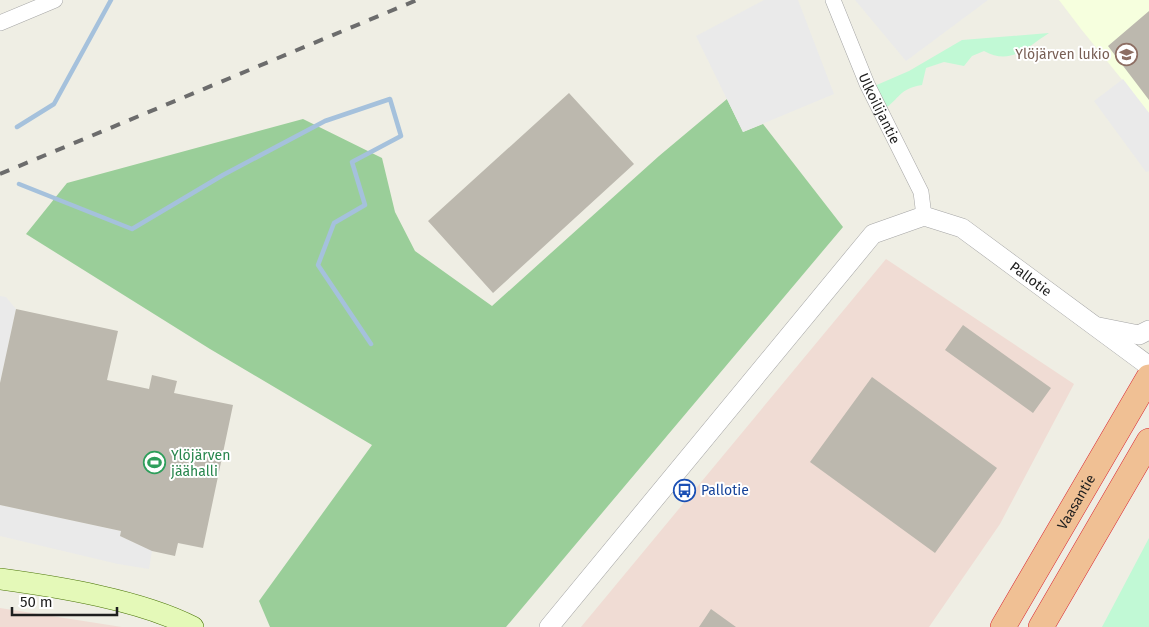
<svg xmlns="http://www.w3.org/2000/svg" width="1149" height="627" font-family="'Fira Sans',sans-serif">
<style>
.commercial{fill:#f0dcd4}
.education{fill:#f6ffde}
.forest{fill:#9ace99}
.park{fill:#c1f9d5}
.parking{fill:#eaeaea}
.lines{fill:none;stroke-linecap:round;stroke-linejoin:round}
.stream{stroke:#a5c1dc;stroke-width:4.5}
.building{fill:#bcb8ae}
.minor-casing{stroke:#a5a5a5;stroke-width:16}
.tertiary-casing{stroke:#a5a5a5;stroke-width:20}
.secondary-casing{stroke:#4a7506;stroke-width:22}
.trunk-casing{stroke:#d92531;stroke-width:26}
.minor{stroke:#fff;stroke-width:15}
.tertiary{stroke:#fff;stroke-width:19}
.secondary{stroke:#e4f9b8;stroke-width:21}
.trunk{stroke:#f0c094;stroke-width:25}
.rail{stroke:#6c6c6c;stroke-width:4;stroke-dasharray:10 10;stroke-linecap:butt}
.labels{text-anchor:middle;stroke-width:4;stroke-linejoin:round;paint-order:stroke}
.education-label{font-size:14px;fill:#785e54;stroke:#fff;text-anchor:end}
.street-label{font-size:14px;fill:#1e1e1e;stroke:#fff}
.leisure-label{font-size:14px;fill:#27864d;stroke:#fff;text-anchor:start}
.transit-label{font-size:14px;fill:#164399;stroke:#fff;text-anchor:start}
</style>
<rect width="100%" height="100%" fill="#efeee4"/>
<!-- commercial -->
<path class="commercial" d="M886,259l188,125 -74,140 -71,103h-348z
M0,608l122,19h-122z"/>
<!-- education -->
<path class="education" d="M1059,0h90v113l-68,-84z"/>
<!-- forest -->
<path class="forest" d="M727,99l16,33 20,-8 80,103 -337,400h-236l-11,-26 113,-156 -162,-96 -184,-115 41,-51 236,-64 79,39 13,54 20,39 77,55 167,-150z"/>
<!-- park -->
<path class="park" d="M1049,33c-22,14 -38,33 -65,18l-12,5 -8,10 -20,-4 -18,6 -4,17c-24,4 -21,13 -39,25l-11,-23 37,-16 53,-31z
M1149,538v89h-47z"/>
<!-- parking -->
<path class="parking" d="M764,0h34l36,94 -91,38 -47,-96z
M855,0h133l-82,61z
M1123,79l26,34v58l-3,1 -52,-71z
M0,296l6,1 10,12 -16,74z
M0,505l121,26 -1,5 32,15 -3,18 -31,-5 -118,-28z"/>
<g class="lines">
<!-- stream -->
<path class="stream" d="M17,127l37,-23 57,-104
M19,184l113,45 91,-54 102,-54 65,-22 11,37 -49,26 13,43 -31,18 -16,42 53,79"/>
</g>
<!-- building -->
<path class="building" d="M1149,11v89l-41,-54z
M569,93l65,71 -141,129 -65,-72z
M16,309l102,22 -11,49 42,9 3,-14 25,6 -3,12 59,12 -30,143 -25,-5 -3,13 -23,-5 -32,-15 1,-5 -121,-26v-122z
M963,325l88,63 -18,25 -88,-63z
M872,377l125,91 -62,85 -125,-91z
M711,609l25,18h-37z"/>
<g class="lines">
<defs>
<g id="minor">
<path id="s1" d="M833,0l34,84 54,108 3,24"/>
<path d="M0,23l55,-23"/>
</g>
<g id="tertiary">
<path d="M1099,327l40,8 10,-5"/>
<path id="s2" d="M549,627l324,-393 51,-18 38,12 187,138"/>
</g>
<path id="secondary" d="M0,579c59,8 140,21 193,48"/>
<g id="trunk">
<path id="s3" d="M1003,627l146,-250"/>
<path d="M1041,627l108,-186"/>
</g>
</defs>
<!-- minor casing -->
<use href="#minor" class="minor-casing"/>
<!-- tertiary casing -->
<use href="#tertiary" class="tertiary-casing"/>
<!-- secondary casing -->
<use href="#secondary" class="secondary-casing"/>
<!-- trunk casing -->
<use href="#trunk" class="trunk-casing"/>
<!-- minor -->
<use href="#minor" class="minor"/>
<!-- tertiary -->
<use href="#tertiary" class="tertiary"/>
<!-- secondary -->
<use href="#secondary" class="secondary"/>
<!-- trunk -->
<use href="#trunk" class="trunk"/>
<!-- rail -->
<path class="rail" d="M0,174l417,-174"/>
</g>
<!-- icons -->
<defs>
<symbol id="school-ring" viewBox="-11 -11 22 22"><circle r="9.5" fill="#fff" stroke="#8d6e63" stroke-width="1.5"/><path d="M0-5L7-2L0 1L-7-2ZM-4 1L0 2.5L4 1V4Q0 6-4 4Z" fill="#8d6e63"/></symbol>
<symbol id="stadium-ring" viewBox="-11 -11 22 22"><circle r="9.5" fill="#fff" stroke="#2e9e5b" stroke-width="1.5"/><path d="M0-5a6.5 5 0 1 0 0 10a6.5 5 0 1 0 0-10ZM-3.5-1.8h7v3.6h-7Z" fill="#2e9e5b"/></symbol>
<symbol id="bus-ring" viewBox="-11 -11 22 22"><circle r="9.5" fill="#fff" stroke="#1a4fb4" stroke-width="1.5"/><path d="M-5-6H5V4H4V6H2V4H-2V6H-4V4H-5ZM-3.5-4V0h7V-4ZM-3.5 1.2v1.5H-2V1.2ZM2 1.2v1.5H3.5V1.2Z" fill="#1a4fb4"/></symbol>
</defs>
<g fill-rule="evenodd">
<use href="#school-ring" x="1114" y="42" width="25" height="25"/>
<use href="#stadium-ring" x="142" y="450" width="25" height="25"/>
<use href="#bus-ring" x="672" y="478" width="25" height="25"/>
</g>
<g class="labels">
<!-- education labels -->
<g class="education-label">
<text x="1110" y="59">Ylöjärven lukio</text>
</g>
<!-- street labels -->
<g class="street-label">
<text dy="5" stroke="none"><textPath href="#s1" startOffset="118">Ulkoilijantie</textPath></text>
<text dy="5" stroke="none"><textPath href="#s2" startOffset="689">Pallotie</textPath></text>
<text dy="5" stroke="none"><textPath href="#s3" startOffset="145">Vaasantie</textPath></text>
</g>
<!-- leisure labels -->
<g class="leisure-label">
<text x="171" y="460">Ylöjärven<tspan x="171" dy="16">jäähalli</tspan></text>
</g>
<!-- transit labels -->
<g class="transit-label">
<text x="701" y="495">Pallotie</text>
</g>
</g>
<!-- scale -->
<path d="M12 607v8h105v-8" fill="none" stroke="#1e1e1e" stroke-width="2.5"/>
<text x="20" y="607" font-size="15" fill="#1e1e1e" stroke="#ffffff" stroke-width="4" paint-order="stroke">50 m</text>
</svg>
